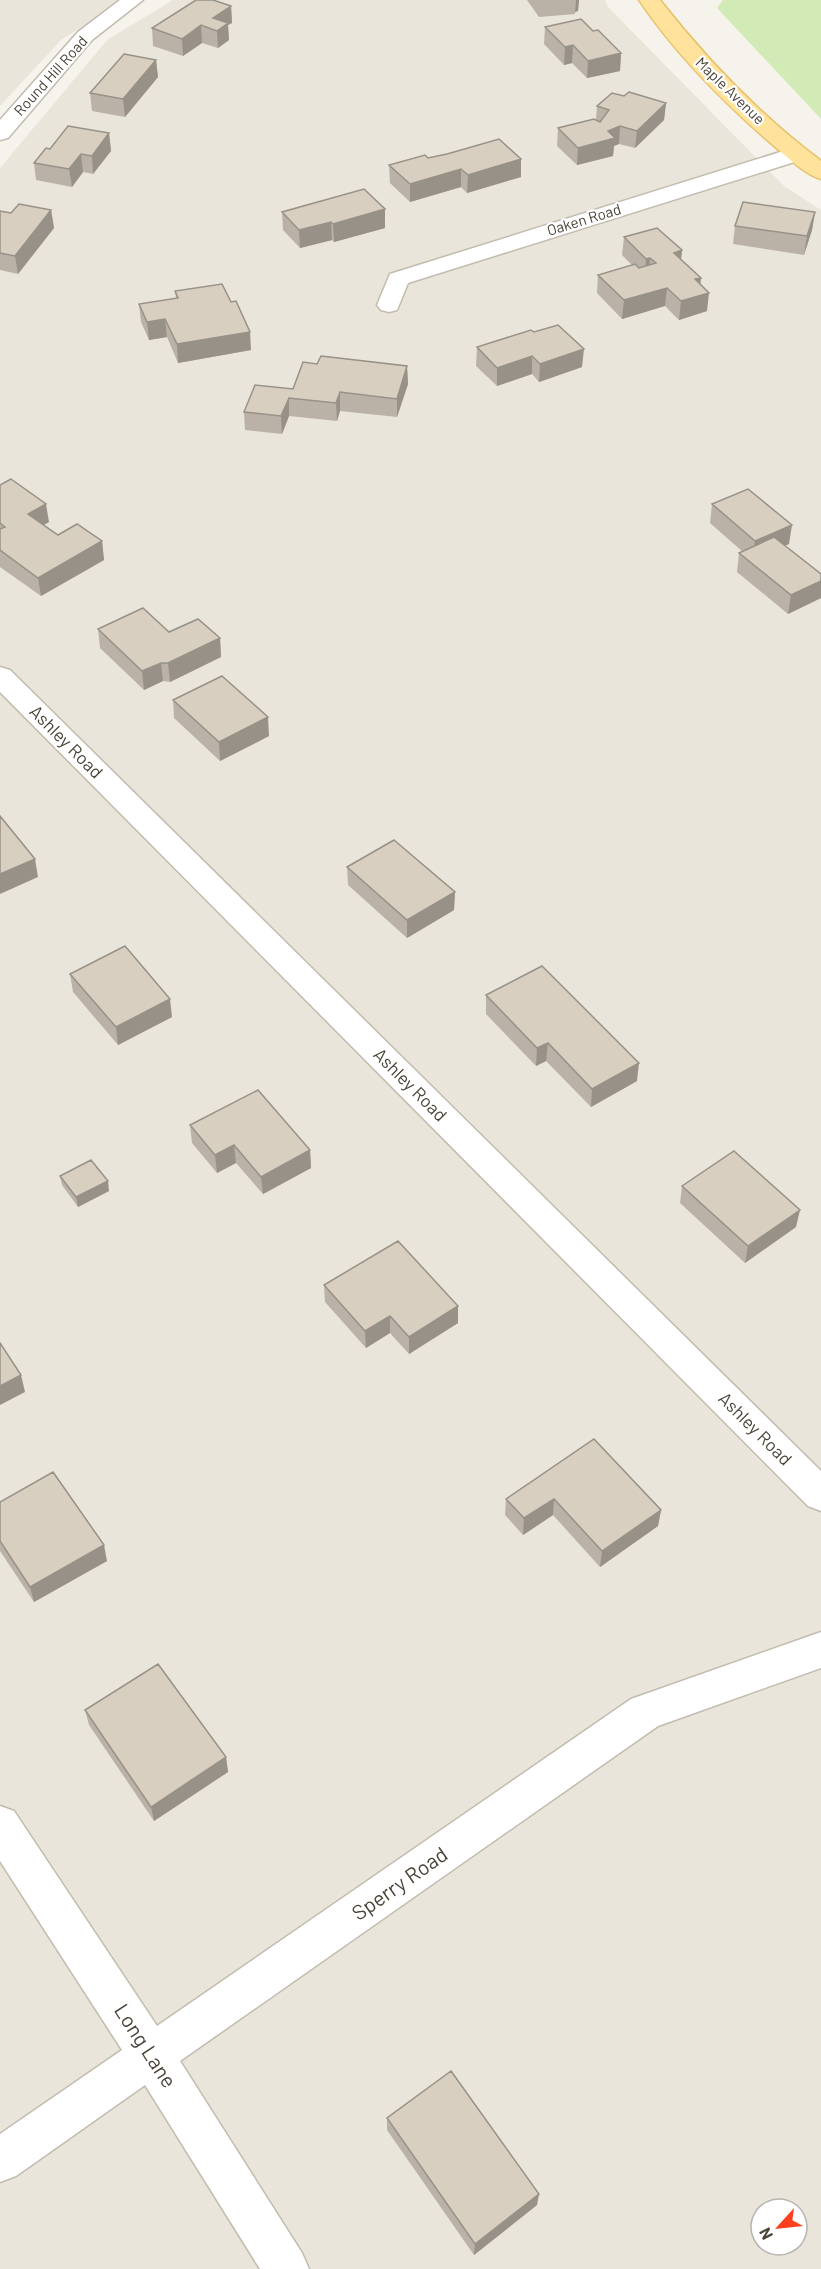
<svg xmlns="http://www.w3.org/2000/svg" width="821" height="2269" font-family="Barlow,sans-serif">
<style>
.residential{fill:#eae5da;fill-rule:evenodd}
.green{fill:#d2eab5}
.lines{fill:none;stroke-linecap:round;stroke-linejoin:round}
.minor-casing{stroke:#c2bbae;stroke-width:3}
.major-casing{stroke:#e6c16a;stroke-width:3}
.minor{fill:#fff;fill-rule:evenodd}
.major{fill:#ffe39c;fill-rule:evenodd}
.wall{fill:#bab2a6}
.shaded-wall{fill:#979187}
.building{fill:#d8cfc1;stroke:#979187;stroke-width:1.5}
.labels{text-anchor:middle;stroke-width:4.5;stroke-linejoin:round;paint-order:stroke}
.far-street-label{font-size:15px;fill:#4b4439;stroke:#fff}
.street-label{font-size:18px;fill:#4b4439;stroke:#fff}
.near-street-label{font-size:21px;fill:#4b4439;stroke:#fff}
</style>
<rect width="100%" height="100%" fill="#f6f3ec"/>
<!-- residential -->
<path class="residential" d="M0,0h124l-63,40 -61,66z
M173,0h432l3,7 176,179 37,24v2059h-821v-2101l107,-128zM761,2209h36v36h-36z"/>
<!-- green -->
<path class="green" d="M723,0h98v119l-104,-111z"/>
<g class="lines">
<defs>
<path id="minor" d="M120,0h23l-51,40 -84,98 -8,2v-20l78,-88z
M796,147l8,2 3,5 -3,5 -396,124 -11,27 -8,2 -8,-2 -4,-5 13,-31z
M0,667l10,3 811,801v40l-13,-5 -808,-814z
M821,1632v36l-163,58 -478,335 122,192 7,16h-49l-115,-184 -129,91 -16,6v-48l122,-84 -122,-189v-55l14,5 143,215 474,-327z"/>
<path id="major" d="M639,0h21c47,60 100,115 161,161v18c-15,-4 -29,-18 -41,-28 -52,-44 -103,-95 -141,-151z"/>
</defs>
<!-- minor casing -->
<use href="#minor" class="minor-casing"/>
<!-- major casing -->
<use href="#major" class="major-casing"/>
<!-- minor -->
<use href="#minor" class="minor"/>
<!-- major -->
<use href="#major" class="major"/>
</g>
<!-- wall -->
<path class="wall" d="M527,0h52l-1,11 -3,1v2l-36,3z
M231,6l1,17 -4,2 1,15 -11,8 -16,-5 -19,13 -30,-10 -1,-18z
M545,27l48,4 28,22 -1,18 -33,7 -15,-15 -8,2 -20,-21z
M156,60l2,17 -33,40 -33,-6 -2,-18z
M624,96l42,7 -2,17 -29,28 -16,-4 -5,2 -1,10 -36,9 -20,-19 1,-18 38,-8 1,-14z
M109,133l2,18 -18,23 -10,-2 -11,15 -36,-7 -2,-17 16,-14z
M428,158l93,19 -54,16 -6,-6 -51,15 -20,-19 -1,-18z
M385,209v19l-51,14 -2,-2 -32,8 -17,-18 -1,-18z
M51,210l3,18 -36,46 -18,-4v-59l11,2z
M815,212l-3,18 -8,25 -71,-11 2,-18z
M624,237l58,13 -1,9 20,19 -1,7 7,26 -28,9 -14,-14 -43,13 -25,-26 1,-18 34,-10 -10,-10z
M175,291l56,11 20,48 -73,13 -11,-26 -18,3 -8,-18 -2,-18 37,-6z
M531,330l51,37 -43,15 -7,-8 -35,12 -21,-20 1,-19z
M317,364l90,2 1,18 -11,33 -57,-6 -3,10 -48,-5 -7,18 -37,-4 -1,-18 49,-23z
M0,485l49,37 -5,3 14,10 44,6 2,19 -63,36 -41,-29z
M712,504l77,40 -5,2 37,28v24l-33,16 -51,-42 2,-19 4,-1 -33,-29z
M98,629l71,3 51,6 1,19 -51,25 -7,-1 -19,9 -44,-42z
M173,700l96,36 -49,25 -46,-43z
M347,867l108,25 -1,18 -47,28 -59,-53z
M70,974l102,43 -54,28 -45,-53z
M486,995l151,86 -46,26 -45,-46 -10,5 -50,-52z
M190,1125l120,25 1,18 -48,26 -27,-31 -19,10 -25,-30z
M60,1176l49,15 -31,16 -16,-22z
M682,1186l114,41 -51,36 -65,-60z
M324,1285l134,38 -49,31 -19,-21 -24,15 -41,-46z
M594,1439l67,71 -3,16 -58,41 -47,-52 -30,20 -18,-20 1,-16z
M0,1502l107,59 -73,41 -34,-51z
M85,1710l141,47 2,15 -74,49 -65,-96z
M387,2118l150,87 -63,50 -87,-125z"/>
<!-- shaded-wall -->
<path class="shaded-wall" d="M576,0h3l-1,11 -3,1z
M231,6l1,17 -4,2 1,15 -11,8 -1,-17 -4,-13z
M201,25l1,18 -19,13 -1,-17z
M573,45l-1,18 -8,2 1,-18z
M621,53l-1,18 -33,7 1,-17z
M156,60l2,17 -33,40 -2,-18z
M666,103l-2,17 -29,28 2,-17z
M620,126l-1,18 -5,2 -1,10 -36,9 1,-17 30,-17z
M109,133l2,18 -18,23 -1,-18z
M81,154l2,18 -11,15 -3,-18z
M521,159v18l-54,16 1,-18z
M461,169v18l-51,15v-18z
M385,209v19l-51,14 -1,-18z
M51,210l3,18 -36,46 -3,-18z
M815,212l-3,18 -8,25 3,-19z
M331,222l1,18 -32,8 -1,-18z
M682,250l-2,19 -6,-16z
M650,258l-1,18 -4,1 1,-18z
M701,278l-2,18 -4,-17z
M667,288l-2,18 -43,13 2,-19z
M709,293l-2,18 -28,9 2,-19z
M165,319l2,18 -18,3 -2,-18z
M250,332l1,18 -73,13 -1,-19z
M584,349l-2,18 -43,15 1,-18z
M532,356v18l-35,12v-18z
M407,366l1,18 -11,33v-18z
M340,392v19l-3,10 -1,-18z
M289,398v18l-7,18 -1,-18z
M46,504l3,18 -19,10 -2,-18z
M792,525l-3,19 -37,15 3,-18z
M102,541l2,19 -63,36 -3,-18z
M821,581v17l-33,16 3,-19z
M220,638l1,19 -51,25 -2,-19z
M161,663l2,18 -19,9 -2,-19z
M268,717l1,19 -49,25 -1,-19z
M35,859l3,18 -38,17v-20z
M455,892l-1,18 -47,28v-18z
M170,999l2,18 -54,28 -2,-18z
M548,1043l-2,18 -10,5 1,-18z
M639,1063l-2,18 -46,26 1,-18z
M234,1145l2,18 -19,10 -2,-18z
M310,1150l1,18 -48,26 -2,-17z
M108,1181l1,10 -31,16 -2,-10z
M800,1210l-4,17 -51,36 3,-17z
M458,1306v17l-49,31v-17z
M390,1316v17l-24,15 -1,-17z
M21,1375l4,17 -25,13v-19z
M554,1499l-1,16 -30,20 1,-17z
M661,1510l-3,16 -58,41 2,-16z
M104,1545l3,16 -73,41 -4,-15z
M226,1757l2,15 -74,49 -3,-14z
M539,2194l-2,11 -63,50 1,-11z"/>
<!-- building -->
<path class="building" d="M196,0h17l18,6 -18,12 15,5 -11,8 -16,-6 -19,14 -30,-11z
M581,19l12,12 5,-1 23,23 -33,8 -15,-16 -8,2 -20,-20z
M124,54l32,6 -33,39 -33,-6z
M629,92l37,11 -29,28 -17,-5 -12,5 7,7 -37,10 -20,-20 36,-9 6,3 9,-12 -12,-4 15,-13 12,3z
M68,126l41,7 -17,23 -11,-2 -12,15 -35,-6 12,-15 4,1z
M499,139l22,20 -53,16 -7,-6 -51,15 -21,-19 36,-10 3,3 19,-4z
M364,189l21,20 -52,15 -2,-2 -32,8 -17,-18z
M743,202l72,10 -8,24 -72,-10z
M19,204l32,6 -36,46 -15,-3v-42l11,2z
M657,228l25,22 -8,3 27,25 -6,1 14,14 -28,8 -14,-13 -43,12 -26,-25 37,-11 4,4 17,-5 -6,-5 -4,1 -22,-22z
M222,284l9,18 5,-1 14,31 -73,12 -12,-25 -18,3 -8,-18 39,-6 -3,-7z
M558,325l26,24 -44,15 -8,-8 -35,12 -20,-21 54,-17 3,2z
M321,356l86,10 -10,33 -57,-7 -4,11 -47,-5 -8,18 -37,-4 11,-27 38,4 10,-27 14,2z
M11,479l35,25 -18,10 30,21 19,-11 25,17 -64,37 -38,-28v-21l5,-2 -5,-4v-38z
M748,489l44,36 -37,16 -43,-37z
M774,537l47,37v7l-30,14 -52,-42z
M143,608l26,24 29,-13 22,19 -52,25h-7l-19,8 -44,-42z
M222,676l46,41 -49,25 -46,-42z
M0,816l35,43 -35,15z
M394,840l61,52 -48,28 -60,-53z
M125,946l45,53 -54,28 -46,-53z
M542,966l97,97 -47,26 -44,-46 -11,5 -51,-53z
M258,1090l52,60 -49,27 -27,-32 -19,10 -25,-30z
M734,1151l66,59 -52,36 -66,-60z
M91,1160l17,21 -32,16 -16,-21z
M398,1241l60,65 -49,31 -19,-21 -25,15 -41,-46z
M0,1343l21,32 -21,11z
M594,1439l67,71 -59,41 -48,-52 -30,19 -18,-19z
M53,1472l51,73 -74,42 -30,-46v-39z
M158,1664l68,93 -75,50 -66,-97z
M451,2071l88,123 -64,50 -88,-126z"/>
<g class="labels">
<!-- far-street labels -->
<g class="far-street-label">
<text transform="translate(51 76) rotate(-48)" y="5">Round Hill Road</text>
<text transform="translate(730 91) rotate(44)" y="5">Maple Avenue</text>
<text transform="translate(584 220) rotate(-17)" y="5">Oaken Road</text>
</g>
<!-- street labels -->
<g class="street-label">
<text transform="translate(66 742) rotate(45)" y="6">Ashley Road</text>
<text transform="translate(410 1085) rotate(45)" y="6">Ashley Road</text>
<text transform="translate(755 1429) rotate(45)" y="6">Ashley Road</text>
</g>
<!-- near-street labels -->
<g class="near-street-label">
<text transform="translate(400 1884) rotate(-35)" y="7">Sperry Road</text>
<text transform="translate(145 2046) rotate(57)" y="7">Long Lane</text>
</g>
</g>
<!-- north arrow -->
<g transform="translate(779 2227) rotate(243)"><circle r="28" fill="#ffffff" stroke="#b7b4b0" stroke-width="1.5"/>
<path d="M0-4.5L10 22L0 15L-10 22Z" fill="#fc3f1d"/>
<text y="-9" font-size="16" font-weight="bold" text-anchor="middle" fill="#4b4439">N</text>
</g>
</svg>
